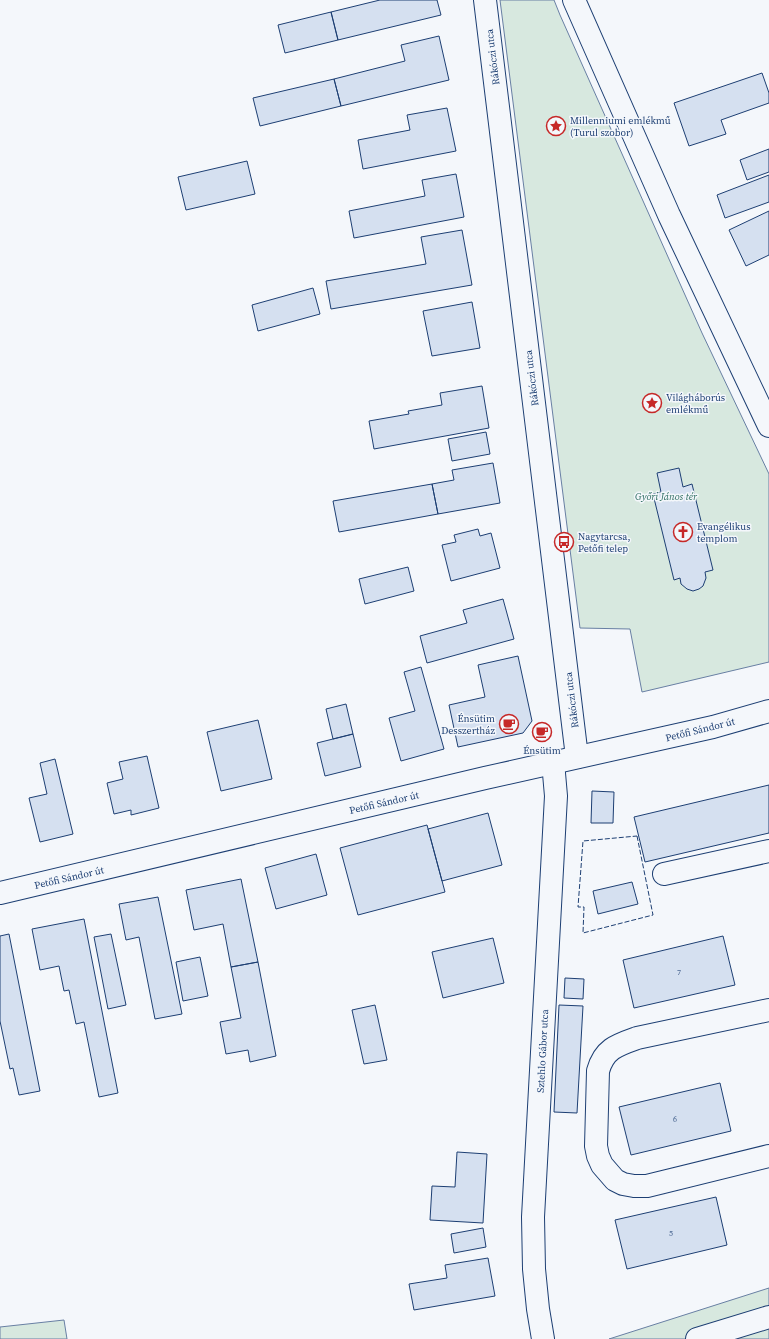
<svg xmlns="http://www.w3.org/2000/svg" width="769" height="1339" font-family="'Source Serif 4',serif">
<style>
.green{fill:#d7e8df;stroke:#687fa3}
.building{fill:#d5e0f0;stroke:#1d3f73}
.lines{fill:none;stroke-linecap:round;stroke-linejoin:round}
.minor-casing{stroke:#1d3f73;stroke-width:24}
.major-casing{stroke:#1d3f73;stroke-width:24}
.minor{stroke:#f4f7fb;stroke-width:22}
.major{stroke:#f4f7fb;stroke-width:22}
.fence{stroke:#1d3f73;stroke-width:1;stroke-dasharray:5 2;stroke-linecap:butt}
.labels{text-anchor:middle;stroke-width:3;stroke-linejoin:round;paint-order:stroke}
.number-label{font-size:8px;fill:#4b6792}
.street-label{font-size:10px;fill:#1d3f73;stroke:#f4f7fb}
.poi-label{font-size:10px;fill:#1d3f73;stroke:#f4f7fb;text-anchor:start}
.park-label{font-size:10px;font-style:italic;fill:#2c6c60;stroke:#f4f7fb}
</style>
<rect width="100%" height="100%" fill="#f4f7fb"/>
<!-- green -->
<path class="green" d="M500,0h54l6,15 142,318 67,141v188l-127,30 -12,-63 -50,-1z
M769,1288v51h-160z
M64,1320l3,19h-67v-12z"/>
<!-- building -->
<path class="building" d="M380,0h57l4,15 -103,25 -7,-28z
M331,12l7,28 -53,13 -7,-28z
M439,36l10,44 -108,26 -7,-27 71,-18 -4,-16z
M762,73l7,20v10l-48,17 5,14 -37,12 -15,-43z
M334,79l7,27 -81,20 -7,-28z
M447,108l9,43 -93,18 -5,-29 52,-10 -3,-15z
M769,149v23l-22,8 -7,-20z
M247,161l8,33 -69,16 -8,-33z
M456,174l8,43 -110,21 -5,-27 76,-15 -3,-16z
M769,175v27l-44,16 -8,-23z
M769,211v44l-23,11 -17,-36z
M462,230l10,55 -141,24 -5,-28 100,-17 -5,-27z
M313,288l7,26 -62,17 -6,-26z
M472,302l8,46 -48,8 -9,-45z
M482,386l7,42 -115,21 -5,-28 40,-7 -1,-3 34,-6 -2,-12z
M486,432l4,22 -38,7 -4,-22z
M493,463l7,40 -62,11 -6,-30 22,-4 -2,-10z
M679,468l4,19 9,-3 21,86 -8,2 1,6 -3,8 -4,3 -6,2 -6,-2 -6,-5 -1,-6 -6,2 -21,-86 8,-2 -4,-19z
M432,484l6,30 -99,18 -6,-31z
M478,529l2,7 11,-3 9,35 -49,13 -9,-36 14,-3 -2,-7z
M408,567l6,24 -49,13 -6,-25z
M503,599l11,40 -87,24 -7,-27 47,-13 -4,-13z
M518,656l14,65 -9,12 -65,14 -9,-42 36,-8 -7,-32z
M421,667l23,82 -43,12 -12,-43 26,-7 -11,-39z
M346,704l7,30 -20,5 -7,-30z
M258,720l14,59 -51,12 -14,-59z
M353,734l8,33 -36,9 -8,-33z
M147,756l12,52 -28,7v-5l-17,4 -7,-31 16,-4 -4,-17z
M55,759l18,75 -33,8 -11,-44 18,-4 -7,-31z
M769,785v48l-124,29 -11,-45z
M592,791l22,1 -1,31h-22z
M488,813l14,52 -60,16 -14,-52z
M427,825l18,67 -87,23 -18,-67z
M316,854l11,41 -51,14 -11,-41z
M241,879l17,83 -27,5 -8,-43 -29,6 -8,-40z
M632,882l6,22 -40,10 -5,-23z
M158,897l24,117 -27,5 -16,-82 -13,3 -7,-36z
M84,919l34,174 -19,4 -15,-75 -8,2 -7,-34 -5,1 -5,-25 -19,4 -8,-41z
M9,934l31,157 -21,4 -6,-27 -3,1 -10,-48v-85z
M111,934l15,71 -18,4 -14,-72z
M723,936l12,49 -101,23 -11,-48z
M493,938l11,45 -61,15 -11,-46z
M200,957l8,39 -25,5 -7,-39z
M258,962l18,94 -26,6 -2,-12 -22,4 -6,-32 21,-4 -10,-51z
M565,978l19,1 -1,20 -19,-1z
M375,1005l12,55 -23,4 -12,-54z
M559,1005l24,1 -6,107 -23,-1z
M720,1083l11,48 -100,24 -12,-48z
M457,1152l30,2 -4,69 -53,-3 2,-34 23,1z
M716,1197l11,48 -100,24 -12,-49z
M483,1228l3,19 -32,6 -3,-19z
M488,1258l7,38 -81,14 -5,-26 38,-6 -2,-13z"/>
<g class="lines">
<defs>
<path id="minor" d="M485,0l92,757
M664,874l105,-23
M769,1010l-132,28c-20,7 -33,11 -39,33l-2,75 2,10 4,9 13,15 8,4 11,2h13l122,-30
M543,1339l-5,-30 -4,-40 -1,-52 23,-421 -3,-34
M697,1339l72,-22"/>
<path id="major" d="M574,0l95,215 100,211
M0,893l485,-115 228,-51 56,-16"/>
</defs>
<!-- minor casing -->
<use href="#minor" class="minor-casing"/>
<!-- major casing -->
<use href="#major" class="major-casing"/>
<!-- minor -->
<use href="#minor" class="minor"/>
<!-- major -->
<use href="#major" class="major"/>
<!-- fence -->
<path class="fence" d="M637,836l16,79 -70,18 1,-26h-6l5,-66z"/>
</g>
<!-- icons -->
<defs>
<symbol id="sight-ring" viewBox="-11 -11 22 22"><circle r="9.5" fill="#f4f7fb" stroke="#c62828" stroke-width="1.5"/><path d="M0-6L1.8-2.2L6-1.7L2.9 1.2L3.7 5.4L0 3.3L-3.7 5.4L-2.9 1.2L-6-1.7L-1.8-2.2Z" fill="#c62828"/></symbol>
<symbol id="church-ring" viewBox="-11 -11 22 22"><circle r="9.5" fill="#f4f7fb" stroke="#c62828" stroke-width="1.5"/><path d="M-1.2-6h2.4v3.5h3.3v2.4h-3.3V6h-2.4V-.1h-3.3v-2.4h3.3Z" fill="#c62828"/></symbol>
<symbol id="bus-ring" viewBox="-11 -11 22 22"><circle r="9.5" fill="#f4f7fb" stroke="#c62828" stroke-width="1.5"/><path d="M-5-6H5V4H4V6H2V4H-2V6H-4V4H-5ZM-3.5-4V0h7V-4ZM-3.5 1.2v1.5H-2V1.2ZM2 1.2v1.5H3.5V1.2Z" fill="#c62828"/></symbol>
<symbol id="cafe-ring" viewBox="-11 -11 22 22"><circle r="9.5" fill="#f4f7fb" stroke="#c62828" stroke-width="1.5"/><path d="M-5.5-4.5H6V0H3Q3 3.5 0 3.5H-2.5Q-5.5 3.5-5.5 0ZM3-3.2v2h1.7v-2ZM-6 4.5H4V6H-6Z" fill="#c62828"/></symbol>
</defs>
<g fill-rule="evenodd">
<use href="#sight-ring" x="545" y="115" width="22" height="22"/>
<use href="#sight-ring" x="641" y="392" width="22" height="22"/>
<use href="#church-ring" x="672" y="521" width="22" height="22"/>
<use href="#bus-ring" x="553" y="531" width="22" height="22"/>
<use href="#cafe-ring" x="498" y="713" width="22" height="22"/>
<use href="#cafe-ring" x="531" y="721" width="22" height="22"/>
</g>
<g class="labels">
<!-- number labels -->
<g class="number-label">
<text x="679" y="975">7</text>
<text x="675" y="1122">6</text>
<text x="671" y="1236">5</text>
</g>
<!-- street labels -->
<g class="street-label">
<text transform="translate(492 57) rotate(-97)" y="4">Rákóczi utca</text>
<text transform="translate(531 378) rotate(-97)" y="4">Rákóczi utca</text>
<text transform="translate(571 700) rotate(-97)" y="4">Rákóczi utca</text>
<text transform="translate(700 729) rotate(-14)" y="4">Petőfi Sándor út</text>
<text transform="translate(384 802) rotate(-13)" y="4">Petőfi Sándor út</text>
<text transform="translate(69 877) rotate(-13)" y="4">Petőfi Sándor út</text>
<text transform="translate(542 1051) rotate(-87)" y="4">Sztehlo Gábor utca</text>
</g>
<!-- poi labels -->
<g class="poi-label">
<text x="570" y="124">Millenniumi emlékmű<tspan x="570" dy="12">(Turul szobor)</tspan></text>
<text x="666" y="401">Világháborús<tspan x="666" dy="12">emlékmű</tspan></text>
<text x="697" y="530">Evangélikus<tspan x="697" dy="12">templom</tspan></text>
<text x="578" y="540">Nagytarcsa,<tspan x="578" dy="12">Petőfi telep</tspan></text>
<text x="495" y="722" text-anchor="end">Énsütim<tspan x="495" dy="12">Desszertház</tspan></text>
<text x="542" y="754" text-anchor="middle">Énsütim</text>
</g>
<!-- park labels -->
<g class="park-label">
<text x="666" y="500">Győri János tér</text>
</g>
</g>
</svg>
